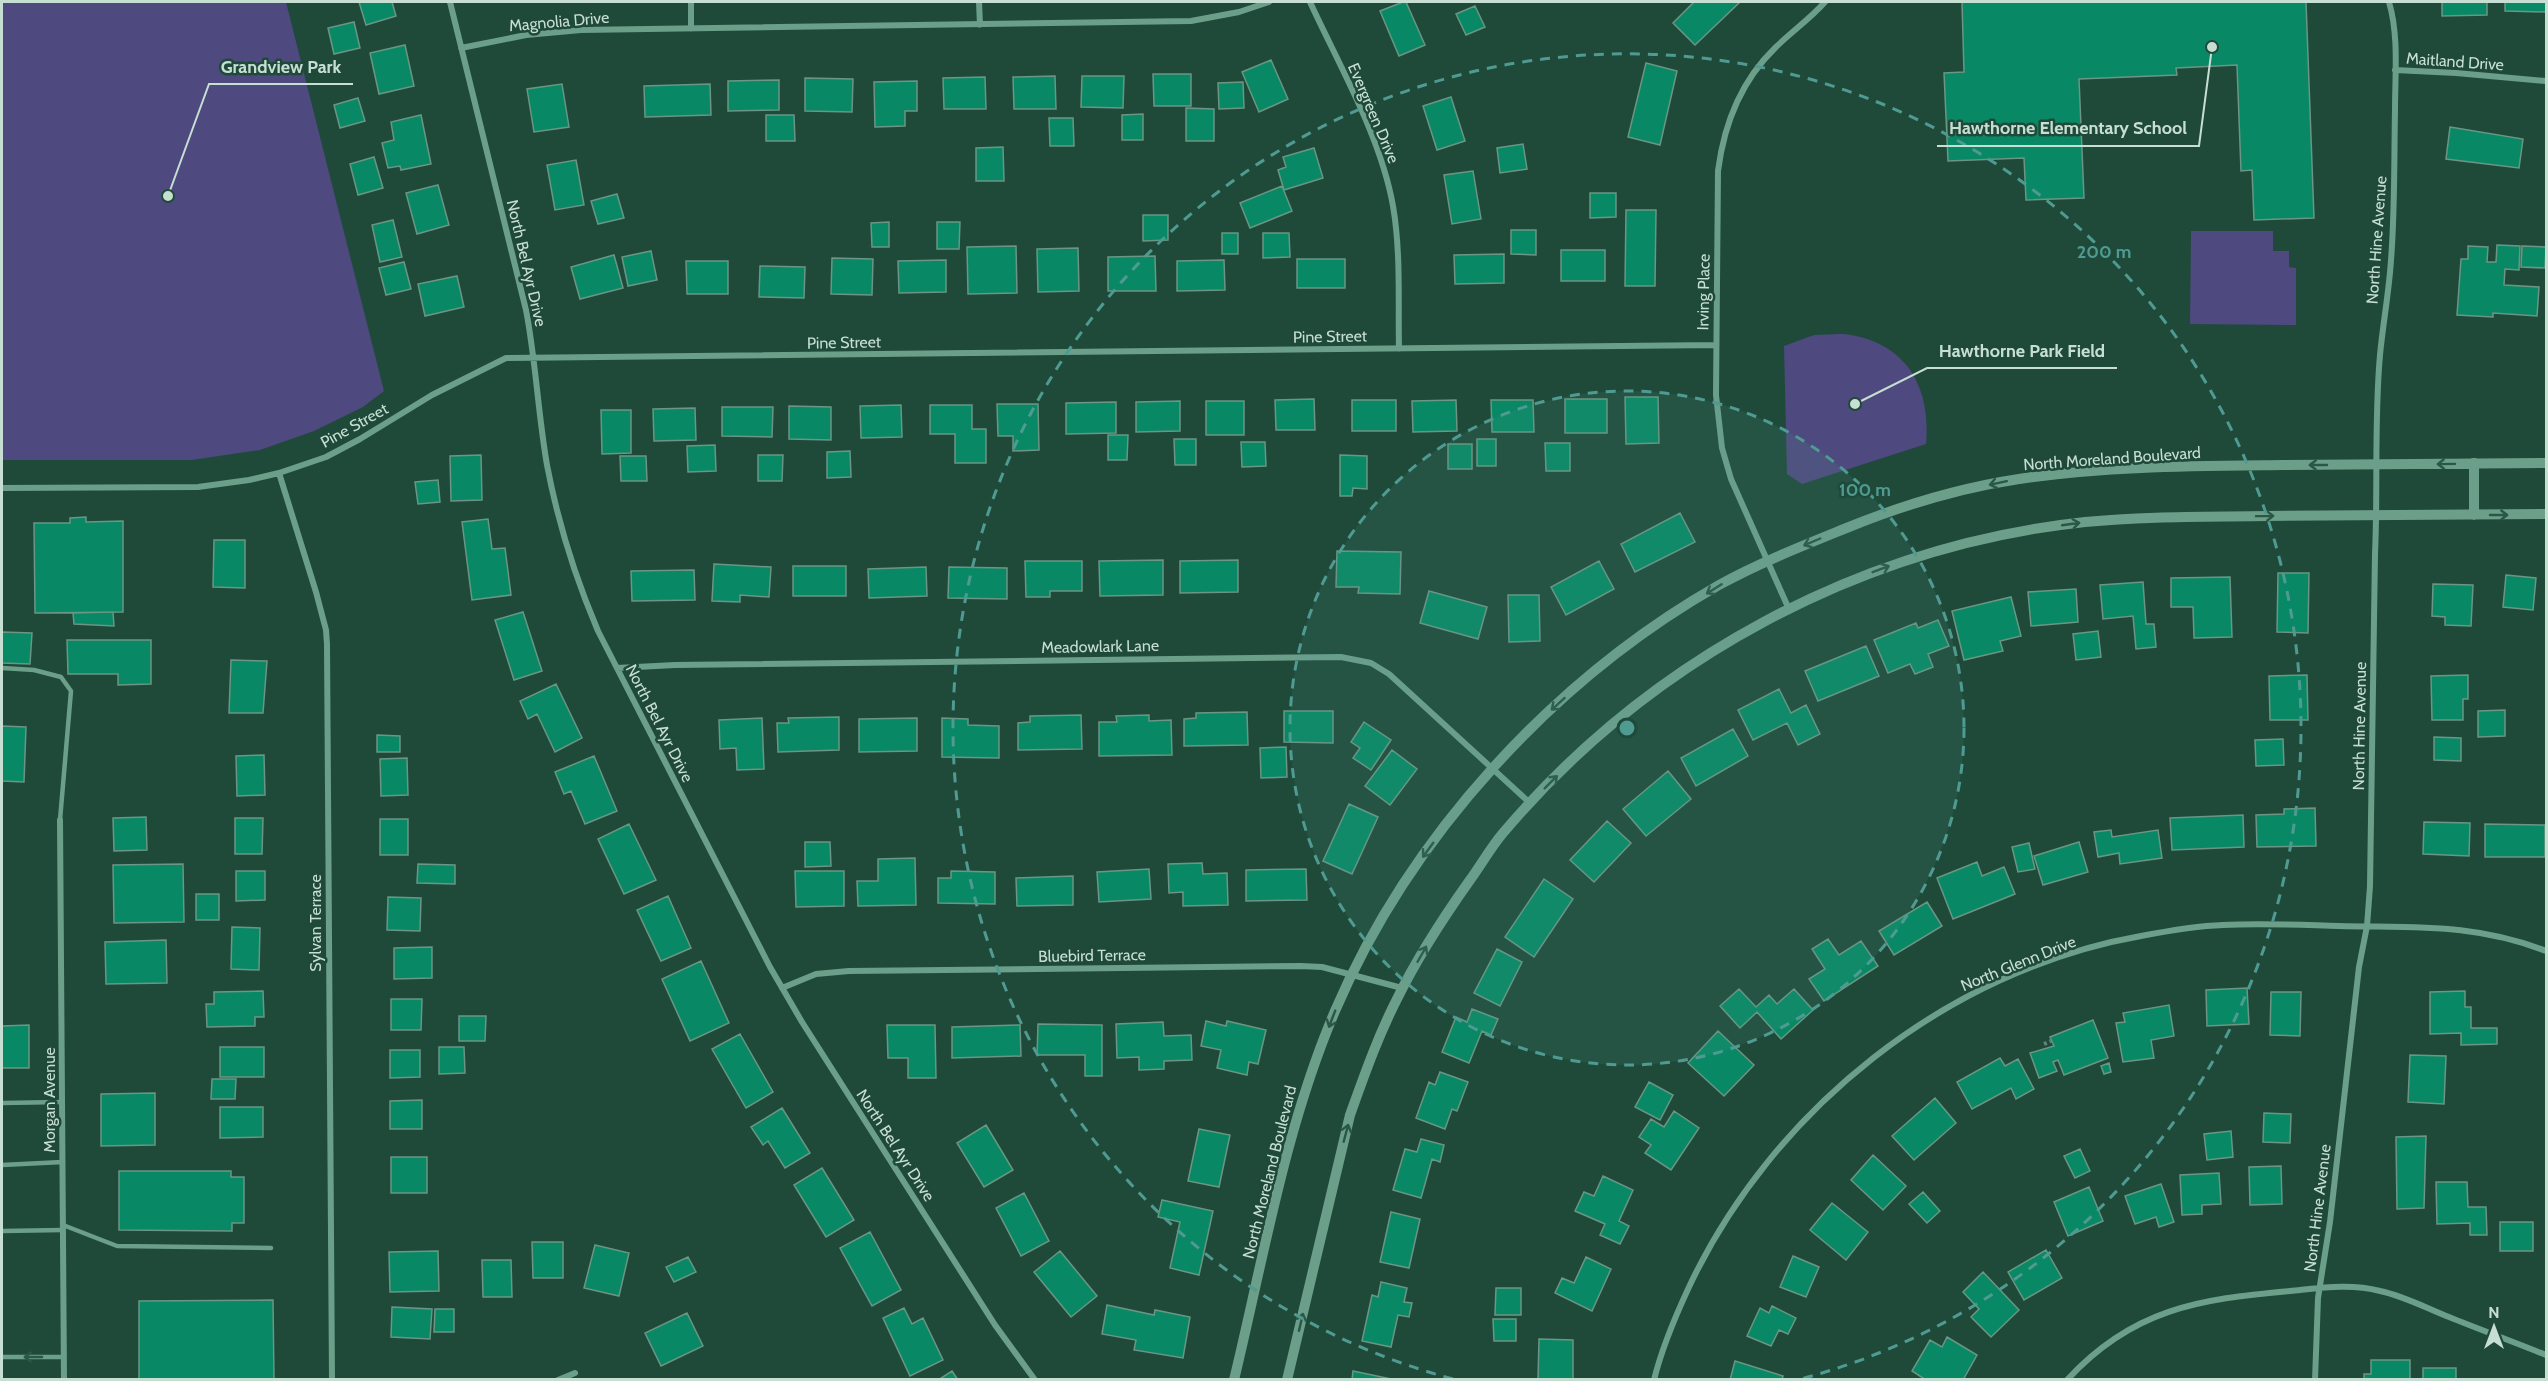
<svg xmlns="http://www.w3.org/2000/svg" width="2548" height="1381" font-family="Cabin,sans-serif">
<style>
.green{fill:#4e497e}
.building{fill:#098865;stroke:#6a9683;stroke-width:1.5}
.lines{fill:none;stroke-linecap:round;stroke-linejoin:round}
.path{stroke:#628577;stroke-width:4;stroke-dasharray:3 3;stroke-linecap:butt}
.service{stroke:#6c9f8a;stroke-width:4.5}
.minor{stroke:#6c9f8a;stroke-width:6}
.tertiary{stroke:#6c9f8a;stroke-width:10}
.oneway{stroke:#2b5746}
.ring{fill:none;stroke:#4f9a91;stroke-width:3;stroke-dasharray:10 8}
.labels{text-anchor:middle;stroke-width:5;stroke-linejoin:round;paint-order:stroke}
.street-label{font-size:16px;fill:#c7ded3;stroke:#1f4a3a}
.centre{fill:#4f9a91;stroke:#1f4a3a;stroke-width:3}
.ring-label{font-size:18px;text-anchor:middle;font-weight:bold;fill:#4f9a91;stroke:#1f4a3a;stroke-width:5;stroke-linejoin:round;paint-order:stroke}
.leader{fill:none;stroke:#c7ded3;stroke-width:2}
.callout-dot{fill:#c7ded3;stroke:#1f4a3a;stroke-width:2}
.callout-label{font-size:18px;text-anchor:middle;font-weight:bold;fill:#c7ded3;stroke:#1f4a3a;stroke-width:5;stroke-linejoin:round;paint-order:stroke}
</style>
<rect width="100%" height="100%" fill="#1f4a3a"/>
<!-- green -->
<path class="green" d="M2,2h284l98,389 -21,16 -49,24 -54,19 -68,10h-190z
M2191,231h82v20h16v16l7,1v57l-106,-1z
M1814,335c12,0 26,-2 37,0 58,10 80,55 75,109l-124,40 -15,-10 -3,-128z"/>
<!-- building -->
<path class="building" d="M359,2h33l4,14 -30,9z
M1403,2h3l19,43 -26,11 -19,-45z
M1694,2h46l-45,43 -22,-22z
M1962,2h344l8,216 -60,2 -2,-50 -11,1 -4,-106 -61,3 1,7 -98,4 5,119 -58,2 -2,-42 -76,3 -4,-88 20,-1z
M2442,2h45v13l-45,1z
M2505,2h41v10l-41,-1z
M1475,6l10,21 -19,8 -10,-21z
M354,22l6,26 -26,6 -6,-26z
M405,45l9,41 -35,8 -9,-41z
M1271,60l17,39 -29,13 -17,-40z
M1646,63l31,8 -17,74 -32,-8z
M1153,74h38v32h-37z
M1055,76l1,33h-42l-1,-32z
M1082,76h42l-1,32 -42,-1z
M985,77l1,32h-42l-1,-31z
M805,78l48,1 -1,33 -47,-1z
M779,80v30l-51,1v-30z
M917,81v30h-12v15l-30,1 -1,-45z
M1243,82l1,26 -25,1 -1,-26z
M562,84l7,43 -35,5 -7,-43z
M710,84l1,31 -66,2 -1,-31z
M1451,97l14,44 -28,9 -14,-44z
M358,98l7,23 -25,7 -6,-23z
M1186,108l28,1v32h-28z
M1143,114v26h-21v-25z
M421,115l10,49 -30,6 -1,-4 -12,2 -6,-25 12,-3 -3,-18z
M766,115h28l1,26h-29z
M1049,118h24l1,28h-24z
M2450,127l73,12 -4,29 -73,-9z
M1523,144l4,25 -27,4 -3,-25z
M1003,147l1,34h-28v-33z
M1314,148l9,30 -39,12 -6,-20 8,-3 -3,-10z
M374,157l9,31 -25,7 -8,-31z
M576,160l8,45 -29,5 -8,-45z
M1473,171l8,48 -29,5 -8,-49z
M438,185l11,40 -32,9 -11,-41z
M1282,186l10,25 -42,17 -10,-25z
M1590,193h26v24l-26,1z
M617,194l7,24 -26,6 -7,-23z
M1626,210h30l-1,76h-30z
M1143,215h25v25l-25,1z
M393,220l9,37 -22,5 -8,-37z
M889,222v25h-17l-1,-24z
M937,222h23l-1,27h-22z
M1511,230h25v25l-25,-1z
M1222,233h16v21h-16z
M1263,233h26l1,24 -27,1z
M2497,245l23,1 -1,24 -14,-1 -1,16 35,2 -2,29 -44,-3v4l-36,-2 4,-56h7v-13l20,1 -1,15h9z
M1016,246l1,47 -49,1 -1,-47z
M2522,246l24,1 -1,21 -24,-1z
M1078,248l1,43 -41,1 -1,-43z
M1561,250h44v31h-44z
M651,251l6,29 -29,6 -6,-29z
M1504,254v29l-49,1 -1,-29z
M614,255l9,33 -43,11 -9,-32z
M1155,256l1,35h-48v-34z
M832,258l41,1 -1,36 -41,-1z
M1297,259h48v29h-48z
M946,260v32l-47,1 -1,-32z
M1224,260l1,30 -48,1v-30z
M686,261h42v33h-41z
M404,262l7,27 -25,6 -7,-27z
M760,266l45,1 -1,31 -45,-1z
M457,276l7,31 -39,9 -7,-32z
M1625,397h33l1,46 -33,1z
M1314,399l1,31h-39l-1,-30z
M1565,399h42v34h-42z
M1352,400h44v31h-44z
M1456,400l1,31 -44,1 -1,-31z
M1491,400h42l1,32h-42z
M1180,401v30l-44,1v-30z
M1206,401h38v34h-38z
M1116,402v31l-50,1v-31z
M997,404h41l1,46 -26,1v-15h-15z
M901,405l1,32 -41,1 -1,-32z
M930,405h42v24h14v34h-31v-29h-25z
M789,406l42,1v33l-42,-1z
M722,407h51l-1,30 -50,-1z
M695,408l1,32 -42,1 -1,-32z
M601,410h30v43l-29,1z
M1108,435h20l-1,25h-19z
M1174,439h22v26h-21z
M1477,439h19v27h-19z
M1241,442h24l1,24 -24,1z
M1545,443h25v28h-24z
M1448,444h24v25h-24z
M715,445l1,26 -28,1 -1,-26z
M850,451l1,26 -24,1v-26z
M481,455l1,45 -31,1 -1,-45z
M758,455h25l-1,26h-24z
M1340,455l27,1v33l-14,-1 -1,8h-12z
M620,456h26l1,25h-26z
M438,480l2,22 -22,2 -3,-22z
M1680,513l15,29 -60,30 -14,-28z
M86,517v5l37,-1v91l-88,1 -1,-90h36v-5z
M488,519l4,30 13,-1 6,47 -39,5 -10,-78z
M214,540h31v48l-32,-1z
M1337,551l64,1 -1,42 -42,-1 1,-6h-23z
M1163,560v35l-63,1 -1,-35z
M1238,560v32l-58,1v-32z
M1025,561h57v30h-32v6h-24z
M1599,561l15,28 -48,26 -15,-28z
M714,564l57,3 -2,30 -29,-2v7l-28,-1z
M793,566h53v30h-53z
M926,567l1,29 -58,2 -1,-29z
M949,567l58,1v31l-59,-1z
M694,570l1,30 -63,1 -1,-30z
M2278,573h31l-1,60 -31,-1z
M2506,575l30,3 -3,32 -30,-3z
M2230,577l2,60 -38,1 -1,-31h-22v-29z
M2143,582l3,42h8l2,23 -20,2 -3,-33 -30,3 -3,-34z
M2433,584l40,1 -2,41 -26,-1v-8l-13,-1z
M2076,589l2,33 -47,4 -3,-34z
M1429,591l58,16 -9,32 -58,-16z
M1508,595h31l1,46 -31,1z
M2011,597l10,39 -21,5 3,10 -39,9 -12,-49z
M113,612l1,14 -40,-2 -1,-11z
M523,612l19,59 -28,9 -19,-60z
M1938,620l11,26 -21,8 5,13 -18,7 -5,-10 -22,9 -14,-33 42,-17 2,5z
M2098,631l3,26 -25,3 -3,-26z
M2,632l30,1 -2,31 -28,-1z
M67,640h84v44l-33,1v-11h-50z
M1866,646l13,30 -61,25 -13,-30z
M231,660l36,1 -4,52h-34z
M2307,675l1,45h-38l-1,-44z
M2468,675v24h-5v21h-31l-1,-44z
M556,684l26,54 -27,14 -18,-38 -9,5 -8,-18z
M1779,689l12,24 15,-8 14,29 -22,11 -11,-22 -34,17 -15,-30z
M2505,710v26l-27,1v-26z
M1284,711h49v32l-49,-1z
M1247,712l1,33 -64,1v-27l12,-1v-5z
M1081,715l1,34 -64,1v-27l12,-1v-6z
M1149,715v6l22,-1 1,35 -73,1v-34h18l-1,-6z
M839,717v33l-61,2 -1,-29h12l-1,-5z
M762,718l2,51 -27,1 -1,-22 -16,1 -1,-29z
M917,718v33l-58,1v-33z
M942,718l26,1v6l31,1v32l-57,-1z
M1364,722l27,18 -20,30 -18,-12 7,-10 -9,-6z
M2,726l24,1 -2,55 -22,-1z
M1733,729l15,27 -52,30 -15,-28z
M377,735l23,1v16h-23z
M2434,737l27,1v23l-27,-1z
M2283,739l1,26 -28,1 -1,-26z
M1286,747l1,30 -26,1 -1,-30z
M1392,750l25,19 -27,36 -25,-19z
M264,755l1,40 -28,1 -1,-40z
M594,756l23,55 -32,13 -14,-33 -7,3 -9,-22z
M407,758l1,37 -27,1 -1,-37z
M1668,771l23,28 -45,37 -23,-27z
M1349,804l29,13 -26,57 -29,-13z
M2315,808l1,38 -59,1 -1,-32 28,-1v-5z
M2243,815l1,32 -72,3 -2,-32z
M146,817l1,33 -33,1 -1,-33z
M235,818h28l-1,36h-27z
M380,819h28v36h-28z
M1607,821l24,22 -37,39 -24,-22z
M2424,822l46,1 -1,33 -46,-2z
M629,824l27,56 -32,14 -26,-55z
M2485,824l60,1v32h-60z
M2111,830l1,7 46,-7 4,28 -42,6 -1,-11 -21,4 -4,-25z
M805,842h25l1,24 -26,1z
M2079,842l9,30 -45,13 -9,-29z
M2029,843l6,26 -17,3 -6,-25z
M915,858l1,47 -58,1 -1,-25h21v-22z
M1977,862l5,14 22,-9 11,27 -62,25 -16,-41z
M1202,863l1,11 24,-1 1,32 -45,1v-14l-14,1 -1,-29z
M183,864l1,58 -70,1 -1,-58z
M418,864l37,1v19l-38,-1z
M1149,869l2,30 -52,3 -2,-30z
M1306,869l1,31 -61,1v-31z
M236,871h29v29l-29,1z
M795,871h49v35l-48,1z
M951,871l44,1v32l-57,-1v-25h13z
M1073,876v29l-56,1 -1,-28z
M1544,879l29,20 -39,58 -29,-20z
M196,894h23v26h-23z
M668,896l23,52 -30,13 -24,-51z
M388,897l33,1 -1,33 -33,-1z
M1927,902l15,24 -48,29 -15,-24z
M232,927l28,1 -1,42 -28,-1z
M1828,939l11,16 22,-14 17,25 -54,35 -15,-22 16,-10 -13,-20z
M166,940l1,43 -61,1 -1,-42z
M432,947v31l-38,1v-31z
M1497,949l25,13 -22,44 -26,-13z
M701,961l28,62 -39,18 -28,-62z
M2247,988l2,36 -42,2 -1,-36z
M1739,989l17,18 13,-12 8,9 17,-15 19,21 -32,29 -24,-27 -17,16 -20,-22z
M263,991l1,26h-9v9l-48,1 -1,-23h8v-12z
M2465,991v16h6v21h26v16l-36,1v-12l-31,1v-42z
M2271,992h30l-1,44 -30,-1z
M391,999h31l-1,31h-30z
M2169,1005l5,31 -23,4 3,18 -31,4 -7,-39 9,-1 -2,-9z
M1472,1009l26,10 -7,16 -9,-4 -13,32 -27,-11 14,-35 11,5z
M459,1016h27l-1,25h-26z
M2093,1020l15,38 -44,17 -6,-15 -5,2 4,9 -18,7 -9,-25 24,-7 -4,-9z
M1206,1021l20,5 1,-5 39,9 -8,34 -9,-2 -2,13 -30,-7 4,-18 -20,-4z
M1163,1022l1,14 27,-1 1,25 -28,1v8l-25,1v-13l-22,1 -1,-34z
M1038,1024l64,1v51h-17v-21h-48z
M29,1025v43h-27v-42z
M887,1025h48l1,53h-28v-20h-20z
M1020,1025l1,31 -69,2v-31z
M1718,1031l36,34 -30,31 -36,-33z
M740,1034l33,58 -27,16 -34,-59z
M220,1047h44v30h-44z
M439,1047h25l1,26 -26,1z
M390,1050h30v27l-30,1z
M2410,1055l36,1 -2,48 -36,-2z
M2000,1058l5,8 13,-7 16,30 -18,10 -5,-11 -39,21 -15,-27z
M2109,1063l2,9 -7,2 -3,-8z
M1440,1072l28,10 -11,29 -5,-2 -7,20 -29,-11 13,-36 6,3z
M212,1079h24l-1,20h-24z
M1649,1082l24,13 -13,25 -25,-13z
M155,1093v52l-54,1v-52z
M1935,1098l21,25 -42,37 -22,-24z
M422,1100v29h-32v-28z
M220,1107h43v30l-43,1z
M782,1108l28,45 -25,15 -17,-27 -5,4 -12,-18z
M1674,1111l25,17 -28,42 -26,-17 6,-8 -12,-8 12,-18 13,8z
M2264,1113l27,1 -1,29 -27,-1z
M986,1125l27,45 -29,17 -27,-44z
M1199,1129l31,6 -11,52 -31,-6z
M2231,1131l2,26 -26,3 -3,-26z
M2426,1136l-2,72 -27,1 -1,-72z
M1421,1139l23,6 -4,17 -8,-3 -11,39 -28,-8 12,-41 12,3z
M2080,1149l10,22 -15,7 -11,-22z
M1873,1155l33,31 -23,24 -32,-30z
M391,1157h36v36h-36z
M2281,1166l1,38 -32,1 -1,-38z
M822,1168l32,52 -28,17 -32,-52z
M119,1171h112v6h13v46h-12v8l-113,-1z
M2219,1173l2,31 -19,1v9l-20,1 -2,-40z
M1603,1176l30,14 -14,31 10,5 -9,18 -20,-9 5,-11 -30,-13 9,-19 10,4z
M2436,1182h31l1,25h18l1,28h-17v-12l-33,1z
M2161,1184l13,38 -15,5 -3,-10 -21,7 -10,-28z
M2089,1187l14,34 -35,15 -14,-34z
M1923,1192l17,19 -13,12 -18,-19z
M1024,1193l25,48 -28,15 -25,-48z
M1162,1200l51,11 -14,64 -29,-7 10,-46 -22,-5z
M1832,1203l36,29 -22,28 -36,-30z
M1391,1212l29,7 -11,49 -29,-6z
M2500,1222h33v29h-33z
M870,1232l31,58 -29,16 -32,-58z
M532,1242h31v36h-30z
M595,1245l34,8 -10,43 -35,-8z
M2046,1250l16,28 -38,22 -16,-28z
M438,1251l1,40 -49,1 -1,-40z
M1060,1251l37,45 -26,21 -37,-45z
M1793,1256l26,11 -13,30 -26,-10z
M688,1257l8,15 -22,10 -8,-15z
M1586,1257l25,12 -19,42 -37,-18 7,-15 12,5z
M482,1260h29l1,37h-29z
M1983,1272l36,38 -28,27 -20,-20 8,-8 -16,-17z
M1381,1282l26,6 -3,14 8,1 -3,14 -11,-2 -7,32 -29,-6 10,-46 6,2z
M1496,1288h25v27h-26z
M273,1300l1,80h-135v-79z
M1107,1305l47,10 1,-5 35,7 -7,41 -49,-8 2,-10 -34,-6z
M1772,1306l24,12 -8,16 -9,-4 -8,16 -24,-10 13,-28 9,5z
M392,1307l40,2 -2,30 -39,-2z
M904,1308l8,16 11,-6 20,42 -33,16 -27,-58z
M435,1309h19v23h-20z
M687,1313l16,33 -42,20 -16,-33z
M1493,1319h23v22h-22z
M1947,1337l30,18 -14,25h-37l-14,-9 18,-31 12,7z
M1539,1339l34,1v40h-35z
M2371,1360h39v19l-46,1v-6h7z
M1735,1361l48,15 -1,4h-52z
M2423,1368h33v12h-33z
M952,1371l6,9h-20z
M1353,1371l43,9h-44z"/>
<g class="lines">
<!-- path -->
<path class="path" d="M2044,1044l7,-3"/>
<!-- service -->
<path class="service" d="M2,668l32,2 27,7 10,14 -11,129
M2,1103l60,-1
M2,1165l61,-3
M63,1225l54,21 154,2
M2,1231l61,-1
M2,1357h62"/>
<!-- minor -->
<path class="minor" d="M450,2l76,308c10,52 12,104 21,155 11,58 28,112 51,166l172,336 32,55 193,303 40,55
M691,2v27
M979,2l1,23
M1310,2c29,63 71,135 83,204 8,46 5,96 6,143
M461,48l65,-13 55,-5 610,-9 48,-9 30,-10
M2395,70l61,3 90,8
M279,473l37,119 10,38 1,14 5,736
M2,488l196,-1 51,-7 30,-7 47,-16 34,-18 72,-44 74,-37 1210,-13
M1788,607l-57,-128 -9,-31 -6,-53 2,-224c6,-47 22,-89 57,-123 16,-16 35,-29 50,-46
M617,668l58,-3 666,-8 30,6 18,11 141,129
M60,820l4,560
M782,988l34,-14 33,-3 452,-5 21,1 80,21
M558,1380l17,-7
M1654,1380c8,-33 21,-63 35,-93 83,-177 258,-317 452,-351 26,-5 55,-10 82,-11 39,-2 78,0 116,1 76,2 134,-3 207,25
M2067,1380c65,-71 132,-81 223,-89 30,-3 60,-8 90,0 24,5 46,17 69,26 32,13 65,25 97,38
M2315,1380l3,-82 12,-76 29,-255 8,-41 3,-40 5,-332c3,-66 -1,-133 5,-199 3,-32 9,-63 11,-95 4,-50 3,-100 4,-150 0,-36 4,-74 -6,-108"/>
<!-- tertiary -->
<path class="tertiary" d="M2474,515v-52
M1234,1380c30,-124 51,-252 101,-369 75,-175 219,-332 384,-426 40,-22 83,-39 125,-56 56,-23 115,-41 175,-50 87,-13 175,-13 263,-14 88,0 176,-2 264,-2
M1287,1380l63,-265c14,-39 28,-79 47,-116 20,-41 46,-81 73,-119 11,-15 21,-33 33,-47 146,-173 357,-287 582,-311 60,-6 122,-5 183,-6 93,-1 186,-1 278,-2"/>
</g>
<!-- one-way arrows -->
<defs><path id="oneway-shaft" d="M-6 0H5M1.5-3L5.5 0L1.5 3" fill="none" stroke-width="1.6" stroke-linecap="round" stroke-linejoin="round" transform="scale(1.5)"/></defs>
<g class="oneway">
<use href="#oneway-shaft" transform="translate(2446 464) rotate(179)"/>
<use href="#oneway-shaft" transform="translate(2318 465) rotate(180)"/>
<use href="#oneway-shaft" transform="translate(1998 483) rotate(168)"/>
<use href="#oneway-shaft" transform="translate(2499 515)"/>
<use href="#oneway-shaft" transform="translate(2265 516) rotate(-1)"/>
<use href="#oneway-shaft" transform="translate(2071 524) rotate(-8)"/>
<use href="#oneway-shaft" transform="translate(1812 542) rotate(157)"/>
<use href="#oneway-shaft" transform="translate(1881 569) rotate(-21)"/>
<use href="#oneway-shaft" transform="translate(1714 589) rotate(148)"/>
<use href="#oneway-shaft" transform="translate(1558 704) rotate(138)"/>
<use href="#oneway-shaft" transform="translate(1551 782) rotate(-45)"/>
<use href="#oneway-shaft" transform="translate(1428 850) rotate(126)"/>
<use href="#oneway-shaft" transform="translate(1422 954) rotate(-60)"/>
<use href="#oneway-shaft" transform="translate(1332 1019) rotate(111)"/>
<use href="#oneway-shaft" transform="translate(1346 1133) rotate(-75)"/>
<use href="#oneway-shaft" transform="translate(1301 1322) rotate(-77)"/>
<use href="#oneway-shaft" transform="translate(33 1357) rotate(-180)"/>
</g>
<!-- distance rings -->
<circle cx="1627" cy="728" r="337" fill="#4f9a91" fill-opacity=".12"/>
<g class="ring">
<circle cx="1627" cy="728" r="337"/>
<path d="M1453 1379A674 674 0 1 1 1801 1379"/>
</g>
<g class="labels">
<!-- street labels -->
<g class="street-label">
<text transform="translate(559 21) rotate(-5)" y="6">Magnolia Drive</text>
<text transform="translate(2455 61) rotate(4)" y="6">Maitland Drive</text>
<text transform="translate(1374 113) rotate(67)" y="6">Evergreen Drive</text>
<text transform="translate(2376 240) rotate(-86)" y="6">North Hine Avenue</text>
<text transform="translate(527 263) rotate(77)" y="6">North Bel Ayr Drive</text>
<text transform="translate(1703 292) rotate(-89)" y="6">Irving Place</text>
<text transform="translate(1330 336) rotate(-1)" y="6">Pine Street</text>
<text transform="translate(844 342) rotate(-1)" y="6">Pine Street</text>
<text transform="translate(354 425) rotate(-29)" y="6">Pine Street</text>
<text transform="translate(2112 458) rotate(-4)" y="6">North Moreland Boulevard</text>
<text transform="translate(1100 646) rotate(-1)" y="6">Meadowlark Lane</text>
<text transform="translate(660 723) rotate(63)" y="6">North Bel Ayr Drive</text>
<text transform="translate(2359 726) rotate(-89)" y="6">North Hine Avenue</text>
<text transform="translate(315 923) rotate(-90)" y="6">Sylvan Terrace</text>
<text transform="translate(1092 955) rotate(-1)" y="6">Bluebird Terrace</text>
<text transform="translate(2018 963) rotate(-22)" y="6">North Glenn Drive</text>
<text transform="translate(49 1100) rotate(-90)" y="6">Morgan Avenue</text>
<text transform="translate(896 1145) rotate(57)" y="6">North Bel Ayr Drive</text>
<text transform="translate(1269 1172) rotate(-76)" y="6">North Moreland Boulevard</text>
<text transform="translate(2317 1208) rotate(-83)" y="6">North Hine Avenue</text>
</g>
</g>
<circle cx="1627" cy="728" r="9" class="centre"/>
<g class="ring-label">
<text x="2104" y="258">200 m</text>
<text x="1865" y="496">100 m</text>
</g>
<!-- callouts -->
<path class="leader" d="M168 196L209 84H353M2212 47L2199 146H1937M1855 404L1927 368H2117"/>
<g class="callout-dot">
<circle cx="168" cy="196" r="6"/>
<circle cx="2212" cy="47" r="6"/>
<circle cx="1855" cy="404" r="6"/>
</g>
<g class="callout-label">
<text x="281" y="73">Grandview Park</text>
<text x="2068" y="134">Hawthorne Elementary School</text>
<text x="2022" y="357">Hawthorne Park Field</text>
</g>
<!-- border -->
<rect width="2548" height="1381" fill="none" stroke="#c7ded3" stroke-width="6"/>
<!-- north arrow -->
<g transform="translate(2494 1327)" stroke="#1f4a3a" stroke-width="4.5" paint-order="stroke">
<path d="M0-4.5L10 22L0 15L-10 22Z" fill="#c7ded3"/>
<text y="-9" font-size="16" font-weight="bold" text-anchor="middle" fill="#c7ded3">N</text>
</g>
</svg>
